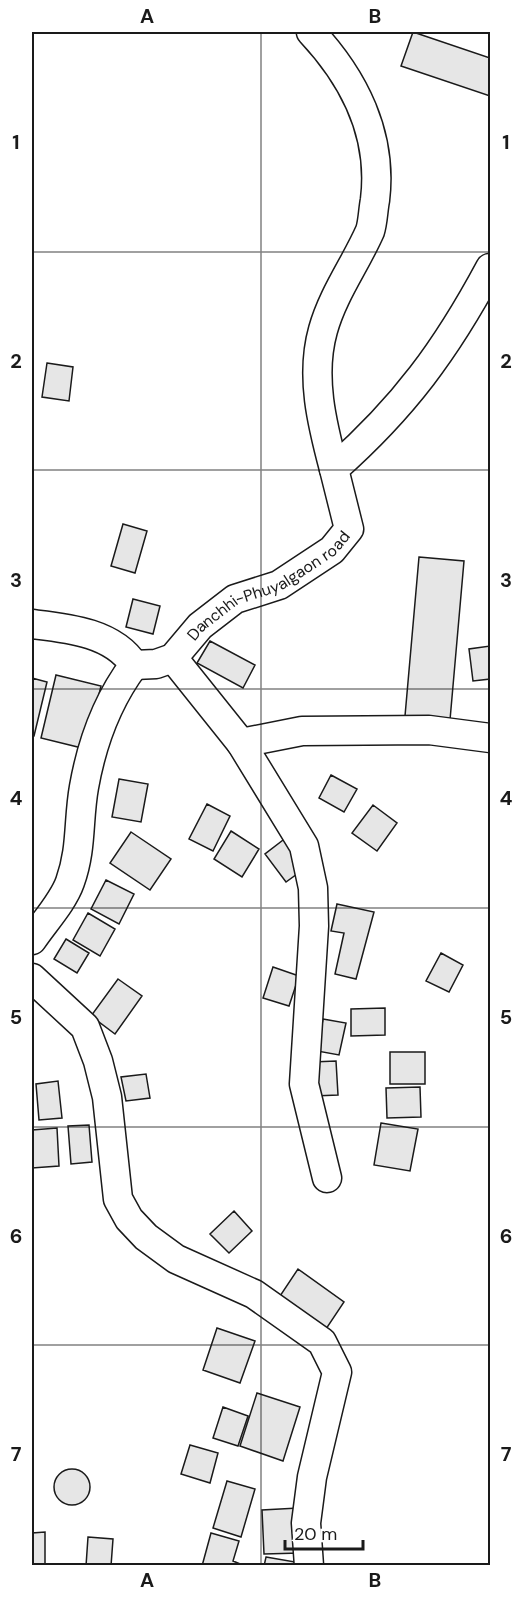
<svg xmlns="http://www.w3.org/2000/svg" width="522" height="1597" font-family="'DM Sans',sans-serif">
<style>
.building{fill:#e6e6e6;stroke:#1a1a1a;stroke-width:1.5}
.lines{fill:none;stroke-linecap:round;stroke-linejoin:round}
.minor-casing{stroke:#1a1a1a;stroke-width:31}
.minor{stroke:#fff;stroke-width:28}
.grid{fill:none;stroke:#1a1a1a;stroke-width:1.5;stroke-opacity:0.55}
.labels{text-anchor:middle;stroke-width:4.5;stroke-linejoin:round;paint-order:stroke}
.street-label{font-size:16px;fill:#1a1a1a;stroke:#fff}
.neatline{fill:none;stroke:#1a1a1a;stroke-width:2}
.grid-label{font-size:20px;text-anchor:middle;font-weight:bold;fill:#1a1a1a}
</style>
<rect width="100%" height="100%" fill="#fff"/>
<!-- building -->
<path class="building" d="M413,32l77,26v38l-89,-30z
M47,363l26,4 -4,34 -27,-4z
M123,524l24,7 -12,42 -24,-7z
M419,557l45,4 -14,159 -45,-4z
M133,599l27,7 -7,28 -27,-7z
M210,641l45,24 -12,23 -46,-25z
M490,646v33l-17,2 -4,-32z
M56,675l45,11 -15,63 -45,-11z
M32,678l15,4 -13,54h-2z
M331,775l26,14 -13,23 -25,-14z
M119,779l29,5 -7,38 -29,-5z
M207,804l23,12 -17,35 -24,-12z
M373,805l24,18 -20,28 -25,-18z
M231,831l28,18 -17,28 -28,-18z
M131,832l40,27 -21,31 -40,-27z
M287,837l21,29 -22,16 -21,-28z
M106,880l28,14 -15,30 -28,-15z
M337,904l37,8 -18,67 -21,-5 9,-41 -13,-2z
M88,913l27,16 -15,27 -27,-16z
M66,939l23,14 -12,20 -23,-14z
M441,953l22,12 -14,27 -23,-11z
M273,967l26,9 -10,30 -26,-8z
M118,979l24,17 -27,38 -24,-18z
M385,1008v27l-34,1v-27z
M323,1019l23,4 -7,32 -22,-4z
M390,1052h35v32h-35z
M336,1061l2,34 -24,1 -2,-34z
M146,1074l4,24 -24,3 -5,-24z
M58,1081l4,37 -23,2 -3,-36z
M420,1087l1,30 -34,1 -1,-30z
M381,1123l37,6 -8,42 -36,-6z
M89,1125l3,37 -21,2 -3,-38z
M57,1128l2,38 -27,2v-38z
M234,1211l18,20 -23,22 -19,-19z
M298,1269l46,33 -22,33 -46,-33z
M217,1328l38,13 -15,42 -37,-13z
M257,1393l43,14 -17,54 -43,-15z
M223,1407l25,9 -10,30 -25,-8z
M190,1445l28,8 -8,30 -29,-9z
M54 1487a18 18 0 1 1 36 0a18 18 0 1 1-36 0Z
M227,1481l28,8 -14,48 -28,-9z
M298,1508l2,45 -36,1 -2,-44z
M45,1532v34h-13v-33z
M211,1533l28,8 -6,20 12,5h-43z
M88,1537l25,2 -2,27h-25z
M266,1557l35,6 -1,3h-36z"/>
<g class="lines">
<defs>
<g id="minor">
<path d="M311,32c43,46 72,103 64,168 -2,10 -2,22 -5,31 -15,34 -37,63 -47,99 -13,46 -1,94 11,139"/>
<path id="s1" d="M32,624c34,4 81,8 102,41l22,-1 17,-6 27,-32 35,-27 44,-14 53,-35 17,-21 -15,-60c70,-62 112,-119 156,-201"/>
<path d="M173,658l68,85 63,103 9,42 1,38 -10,158 23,94"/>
<path d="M241,743l61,-12 127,-1 61,8"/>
<path d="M32,940c12,-18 31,-38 38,-58 12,-33 8,-62 14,-95 8,-45 23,-86 50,-122"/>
<path d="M32,978l53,49 13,34 9,36 11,102 11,20 17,18 30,22 78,35 68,48 15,30 -25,105 -6,46 3,43"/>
</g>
</defs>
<!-- minor casing -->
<use href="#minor" class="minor-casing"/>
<!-- minor -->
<use href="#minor" class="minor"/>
</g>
<!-- grid -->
<path class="grid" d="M261,32v1534M32,252h458M32,470h458M32,689h458M32,908h458M32,1127h458M32,1345h458"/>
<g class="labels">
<!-- street labels -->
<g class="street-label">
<text dy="6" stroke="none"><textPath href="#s1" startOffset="276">Danchhi-Phuyalgaon road</textPath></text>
</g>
</g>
<!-- border -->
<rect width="522" height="1597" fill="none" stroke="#ffffff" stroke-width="66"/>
<!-- scale -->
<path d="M285 1540v9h78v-9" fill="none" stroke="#1a1a1a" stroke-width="3"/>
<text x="294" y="1540" font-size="18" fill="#1a1a1a" stroke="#ffffff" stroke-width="4.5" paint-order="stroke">20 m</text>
<rect x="33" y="33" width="456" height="1531" class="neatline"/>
<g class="grid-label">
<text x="147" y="23">A</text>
<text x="375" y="23">B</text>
<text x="16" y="149">1</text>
<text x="506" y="149">1</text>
<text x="16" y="368">2</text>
<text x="506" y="368">2</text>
<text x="16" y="587">3</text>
<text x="506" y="587">3</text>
<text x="16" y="805">4</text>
<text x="506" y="805">4</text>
<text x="16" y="1024">5</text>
<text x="506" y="1024">5</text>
<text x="16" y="1243">6</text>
<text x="506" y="1243">6</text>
<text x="16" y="1461">7</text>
<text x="506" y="1461">7</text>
<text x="147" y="1587">A</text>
<text x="375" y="1587">B</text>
</g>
</svg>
